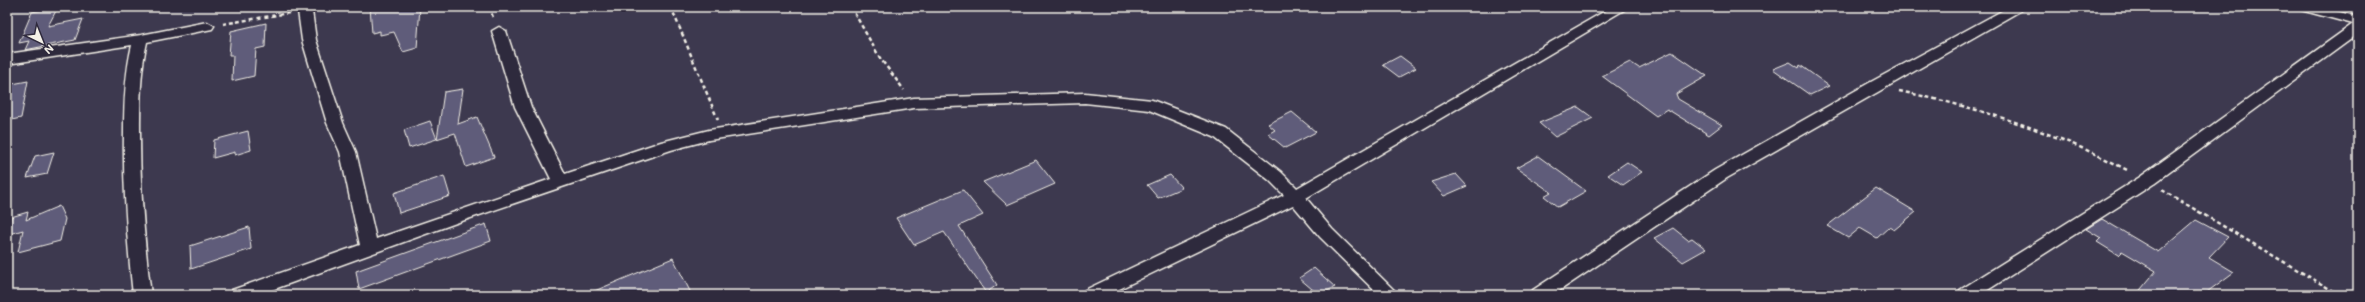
<svg xmlns="http://www.w3.org/2000/svg" width="2365" height="302" font-family="Mali,sans-serif">
<style>
.building{fill:#5f5c7a;stroke:#f4f1e8}
.lines{fill:none;stroke-linecap:round;stroke-linejoin:round}
.street-casing{stroke:#f4f1e8;stroke-width:3}
.path{stroke:#f4f1e8;stroke-width:2.5;stroke-dasharray:4 3;stroke-linecap:butt}
.street{fill:#2f2a3d;fill-rule:evenodd}
</style>
<rect width="100%" height="100%" fill="#3d394f"/>
<filter id="ink" filterUnits="userSpaceOnUse"><feTurbulence type="fractalNoise" baseFrequency=".025" numOctaves="2"/><feDisplacementMap in="SourceGraphic" scale="8" xChannelSelector="R" yChannelSelector="G"/><feConvolveMatrix kernelMatrix="1 2 1 2 8 2 1 2 1" color-interpolation-filters="sRGB"/></filter>
<g filter="url(#ink)">
<!-- building -->
<path class="building" d="M58,7l-10,19 35,-7 -8,21 -50,10 4,-9 -10,2 13,-31z
M370,7h50l-3,41 -14,4 -9,-20 -14,3v-4l-8,2z
M266,23l-1,24 -9,2 -2,27 -22,5 1,-26h-4l2,-24z
M1672,52l35,24 -31,18 2,5 44,26 -13,10 -42,-26 -11,7 -54,-40 28,-14 9,6z
M1400,56l16,12 -17,9 -16,-12z
M1790,62l9,6 1,-3 29,21 -19,9 -37,-26z
M28,81l-7,37 -14,3v-36z
M463,89l-5,35 19,-7 17,40 -28,10 -11,-34 -46,15 -5,-18 26,-9 7,18 7,-47z
M1578,107l15,11 -38,19 -16,-14z
M1292,112l24,20 -31,16 -17,-14 7,-4 -7,-6z
M248,131l3,19 -16,5v-3l-22,6 1,-18z
M54,152l-7,22 -20,4 8,-22z
M1538,156l48,35 -28,16 -14,-11 7,-4 -35,-24z
M1036,160l19,24 -48,21 -24,-23z
M1627,162l15,10 -19,13 -15,-10z
M1456,174l11,12 -23,10 -13,-14z
M1170,175l12,13 -24,10 -11,-13z
M444,176l6,20 -51,17 -5,-20z
M1876,188l40,24 -22,18 -5,-3 -12,11 -17,-10 -12,10 -21,-12z
M963,190l20,25 -24,11 38,59 -11,8 -42,-61 -30,13 -18,-27z
M59,206l6,13 -5,22 -42,11 5,-22 -14,4 2,-17 17,-5 -2,8z
M2102,219l56,33 38,-32 32,17 -19,20 25,15 -31,23h-67l20,-24 -34,-20 -4,4 -21,-13 4,-4 -15,-9z
M486,224l5,17 -132,48 -3,-18z
M249,227l2,22 -60,20 -1,-23z
M1673,228l15,12 4,-2 14,11 -23,13 -29,-24z
M673,258l19,37h-107z
M1314,268l21,19 -16,8 -20,-17z"/>
<g class="lines">
<defs>
<path id="street" d="M306,7l6,4 4,29 27,83 13,29 20,87 175,-60 -36,-72 -23,-76 7,-4 7,4 25,76 34,67 96,-32 48,-12 205,-32 171,-5 67,7 74,29 55,43 16,16 315,-181h17l-323,191 26,31 67,66h-20l-59,-58 -27,-32 -186,90h-25l3,-5 199,-95 -15,-15 -55,-43 -65,-27 -64,-7 -171,5 -205,32 -38,10 -215,73 -198,72h-29l3,-5 128,-45 -20,-93 -13,-29 -25,-83 -4,-29 2,-3z
M2009,7h18l-300,171 -174,117h-23l3,-5 182,-120 154,-87z
M2299,7h23l36,10v17l-206,151 -172,110h-23l3,-5 180,-113 213,-153 -52,-14z
M207,22l7,4 -2,3 -65,13c-7,30 -7,61 -7,91 0,55 4,108 11,162h-18c-6,-54 -10,-108 -9,-162 0,-30 1,-59 8,-88l-125,19v-10l134,-19z"/>
</defs>
<!-- street casing -->
<use href="#street" class="street-casing"/>
<!-- path -->
<path class="path" d="M489,7l5,13
M671,7l47,113
M851,7l29,51 24,32
M223,24l66,-11
M1899,91c79,16 159,42 230,80
M2162,190l178,105"/>
<!-- street -->
<use href="#street" class="street"/>
</g>
</g>
<!-- margin -->
<rect width="2365" height="302" fill="none" stroke="#2f2a3d" stroke-width="24"/>
<rect x="12" y="12" width="2341" height="278" fill="none" stroke="#f4f1e8" stroke-width="1.5" filter="url(#ink)"/>
<!-- north arrow -->
<g transform="translate(42 42) rotate(137)" stroke="#2f2a3d" stroke-width="3" paint-order="stroke">
<path d="M0-3L7 15L0 10L-7 15Z" fill="#f4f1e8"/>
<text y="-6" font-size="11" font-weight="bold" text-anchor="middle" fill="#f4f1e8">N</text>
</g>
</svg>
